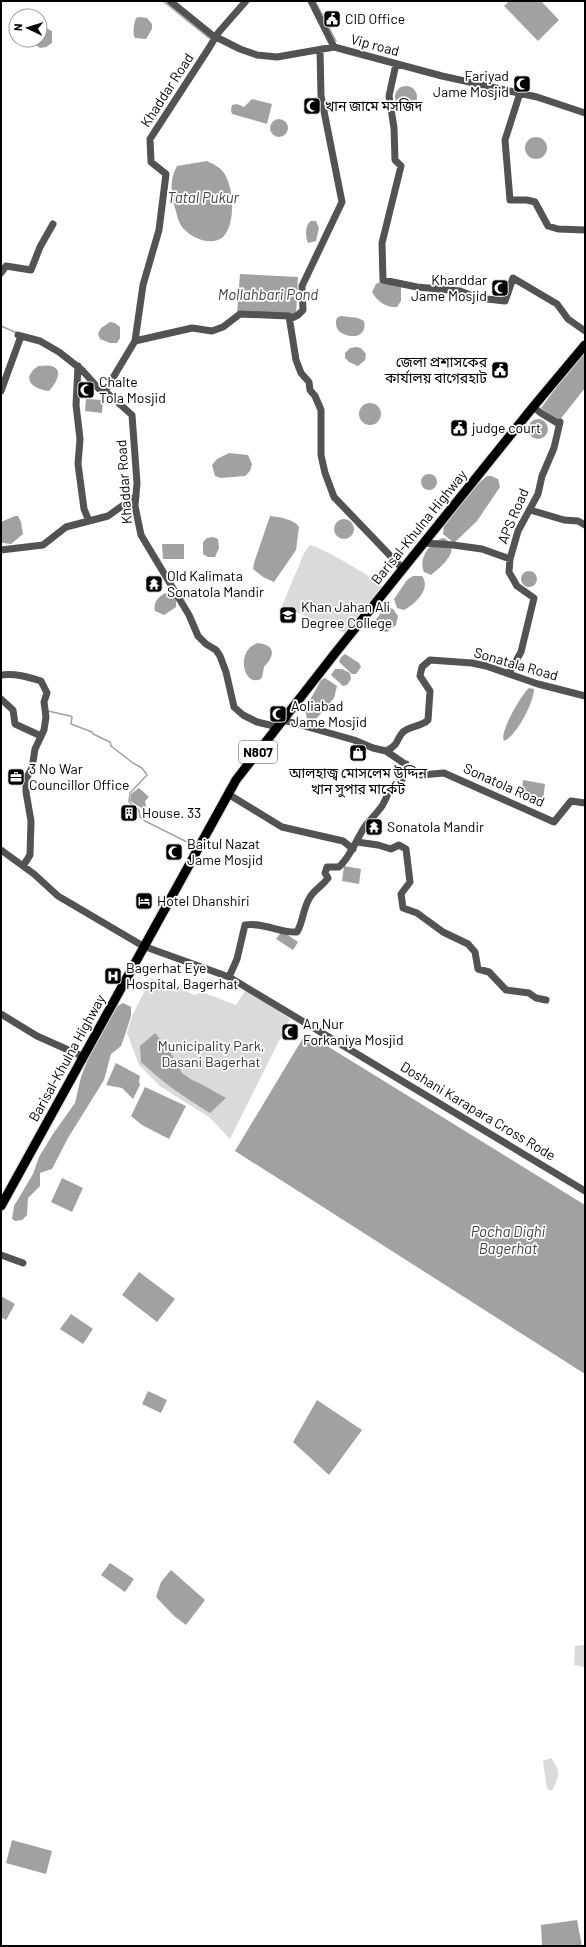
<svg xmlns="http://www.w3.org/2000/svg" width="586" height="1947" font-family="Barlow,'Noto Sans Bengali',sans-serif">
<style>
.green{fill:#dadada}
.water{fill:#a1a1a1}
.lines{fill:none;stroke-linecap:round;stroke-linejoin:round}
.stream{stroke:#a1a1a1;stroke-width:1.5}
.trunk-casing{stroke:#dbdbdb;stroke-width:11}
.tertiary{stroke:#535353;stroke-width:7}
.trunk{stroke:#000;stroke-width:9}
.labels{text-anchor:middle;stroke-width:3.5;stroke-linejoin:round;paint-order:stroke}
.shield{fill:#fff;stroke:#4c4c4c;stroke-width:1}
.shield-label{font-size:13px;font-weight:bold;fill:#000}
.poi-label{font-size:14px;fill:#000;stroke:#fff;text-anchor:start}
.street-label{font-size:14px;fill:#000;stroke:#fff}
.park-label{font-size:14px;fill:#313131;stroke:#fff}
.water-label{font-size:15px;font-style:italic;fill:#424242;stroke:#fff}
</style>
<rect width="100%" height="100%" fill="#fff"/>
<!-- green -->
<path class="green" d="M310,545c9,1 67,34 71,41v3l-36,44 -63,-27 22,-53z
M151,978l44,17 7,-3 34,13 11,-17 43,31 -60,120 -21,-22 -48,-30 -22,-22 -12,-32 6,-19z
M585,1645l-1,22 -10,-2 1,-19z
M551,1758c11,15 8,17 1,33l-5,-2 -4,-28z"/>
<!-- water -->
<path class="water" d="M509,1h32l18,19 -21,21 -34,-35z
M140,17l7,1 5,6v5l-6,10 -11,-1c-3,-6 -1,-14 1,-20z
M40,25l12,6v12l-6,4 -6,1 -11,-8h11z
M395 97a11 11 0 1 1 22 0a11 11 0 1 1-22 0Z
M252,99l20,5 -5,20 -35,-10 -1,-4 1,-5 5,-1 7,3z
M270 128a9 9 0 1 1 18 0a9 9 0 1 1-18 0Z
M525 148a11 11 0 1 1 22 0a11 11 0 1 1-22 0Z
M207,161c6,3 13,6 17,12 10,15 12,51 -1,64 -12,10 -32,1 -41,-10 -3,-4 -5,-11 -6,-16 -5,-14 -7,-32 1,-45z
M311,221h5l3,7 -3,13 -8,2c-3,-7 -3,-18 3,-22z
M240,274l58,3 -2,40 -59,-4z
M383,280l12,4 6,3v14l-4,6c-11,1 -20,-6 -25,-15l4,-8z
M341,316l17,2 6,3c4,20 -19,17 -26,9 -2,-3 -2,-6 -2,-10l2,-3z
M110,322l5,1 5,4v11l-3,5h-7l-10,-4 -2,-5 3,-6z
M356,347l5,1 5,6 -1,6 -7,6 -9,-4 -4,-4v-5l5,-5z
M585,349v39l-26,33 -18,-13z
M38,366c4,0 9,-1 13,0 14,3 4,19 -2,25 -16,-2 -29,-12 -11,-25z
M86,399l17,1 -1,13 -17,-2z
M359 414a11 11 0 1 1 22 0a11 11 0 1 1-22 0Z
M528 429a10 10 0 1 1 20 0a10 10 0 1 1-20 0Z
M229,453l19,2 4,9 -2,7 -5,5 -24,2 -6,-2 -3,-11 5,-6z
M421 482a8 8 0 1 1 16 0a8 8 0 1 1-16 0Z
M487,476h4l7,3 2,8 -23,34 -23,22 -11,-9 1,-8 31,-40z
M15,516h3l3,6 2,12 -12,10 -8,-1 -2,-2v-19z
M270,516c9,1 24,3 29,11l-3,23 -22,32 -11,-5 -10,-8 1,-6z
M334 529a10 10 0 1 1 20 0a10 10 0 1 1-20 0Z
M213,537l5,2 1,9 -4,9h-7l-5,-3v-12l4,-4z
M444,538c20,10 -4,30 -13,37l-7,-3c-6,-13 6,-31 20,-34z
M162,544h22v15h-21z
M521 579a8 8 0 1 1 16 0a8 8 0 1 1-16 0Z
M413,576h9c10,13 -8,29 -18,34l-7,-2 -3,-9 13,-19z
M166,593l5,1 5,5v8l-12,8 -9,-4c-2,-8 3,-15 11,-18z
M385,607l8,2 5,7 -2,9 -9,7 -7,-1 -5,-10z
M258,643c9,1 18,5 12,16 -1,3 -4,5 -6,8 -1,4 -1,8 -3,12 -18,9 -26,-30 -3,-36z
M345,654l14,9 2,4 -5,7h-4l-13,-12 2,-5z
M335,669h7l8,4 1,6 -4,6 -4,1 -12,-11z
M325,678l12,8 -3,12 -17,20 -3,2 -7,-1 -2,-10 16,-29z
M529,688l5,1c0,13 -18,48 -30,52 -5,-8 17,-46 25,-53z
M523,780l22,4 -2,16 -22,-1z
M139,788l10,9 -4,4 1,6 -3,2 -13,-8 1,-7z
M344,866l17,3 -2,15 -17,-3z
M282,931l16,11 -5,8 -17,-11z
M123,1003l8,4v9l-6,19 -4,11 -10,8 -7,26 -36,58 -16,31 -12,4v13l-12,12 -1,17 -5,5 -7,1 -3,-2 2,-13 19,-32 6,-17 14,-23 22,-31 6,-26 9,-23 26,-47z
M155,1033l14,17 13,23 10,7 9,4 25,14 -16,15c-25,-15 -48,-31 -69,-51l-1,-16z
M306,1033l279,172v169l-350,-223z
M116,1063l24,13 -1,5 1,4 -7,14 -11,-11 -16,-3z
M145,1087l41,19 -17,33 -27,-14 -11,-9z
M62,1178l21,10 -11,24 -21,-10z
M139,1272l36,27 -18,23 -35,-27z
M1,1296l14,8 -9,16 -5,-3z
M71,1314l22,15 -10,15 -23,-15z
M148,1391l19,9 -6,13 -19,-9z
M317,1400l45,30 -33,45 -36,-33z
M110,1563l24,16 -9,13 -24,-17z
M171,1570l34,30 -19,25 -12,-9 -18,-19 5,-15z
M12,1840l40,11 -6,23 -40,-11z
M577,1920l5,26h-40l-1,-21z"/>
<g class="lines">
<!-- stream -->
<path class="stream" d="M163,1l46,37
M315,1l21,40
M1,326l16,7
M48,711l22,5 2,1 -1,7 21,8 1,2 17,8 1,4 22,17 9,5 5,7 -17,18 -1,9 10,8 1,7 5,4 50,25"/>
<defs>
<path id="trunk" d="M1,1206l235,-426 100,-128 197,-245 52,-62"/>
</defs>
<!-- trunk casing -->
<use href="#trunk" class="trunk-casing"/>
<!-- tertiary -->
<path class="tertiary" d="M170,1l42,34 28,14 17,6 20,2 57,-10 108,29 95,21 48,16
M311,1l23,46
M396,64l-7,32 5,32 1,32 6,6 -19,77 1,37 34,7 43,4 18,7 27,3 8,-23 44,26 11,15 17,12
M520,93l-15,47 5,60h17l8,2 13,24 10,3 27,1
M1,273l5,-7 25,4 9,-23 13,-23
M290,319l8,-4 5,-5 -1,-24 40,-84 -21,-106 -1,-46
M21,336l19,5 19,11 23,18 17,19 6,2 27,24 5,68 -2,23 6,29 48,80 9,21 8,8 10,6 4,6 6,16 8,35 9,8 14,7 21,5
M135,341l8,-56 16,-55 7,-56 -15,-12 -1,-23 59,-91 9,-15 28,-32
M78,366l-2,39 4,34 -2,25 6,45 5,12
M1,391l20,-55 -3,-1
M105,391l30,-50 57,-13 20,3 11,-4 17,-13 49,2 7,44 5,13 8,9 1,8 5,6 6,14v45l4,18 9,24 69,72
M533,407l8,6 18,11
M530,510l34,10 14,1 7,4
M424,543l29,2 29,4 28,10 8,-28 20,-37 4,-18 12,-28 6,-26
M1,550l42,-5 23,-18 42,-11 28,-20
M509,673l12,-21 13,-54 -17,-12 -8,-14 1,-13
M1,675c14,-2 27,2 40,6l6,12 -3,9 2,15 -2,13 -9,19 -3,19 -6,11v13l5,29 -1,34 -7,11
M1,699l12,11 2,14 26,12
M283,720l71,20 19,8 13,3c15,-8 9,-11 17,-19 8,-7 18,-5 25,-12l2,-29 -10,-15 2,-9 8,-7 42,3 14,3 52,18 47,12
M386,751l35,24 23,-2 110,49 17,-21 14,2
M228,794l54,33 61,14 10,8
M357,842l21,3 13,4 8,-4 7,4 4,33 -9,12 2,14 14,5 26,19 25,12 7,8 3,17 11,3 17,18 23,3 7,5 10,2
M1,850l33,24 24,22 85,50 86,31 356,214
M229,977l8,-18 8,-34c19,-3 34,8 52,7 6,-10 6,-23 12,-33 5,-10 12,-11 19,-21l-3,-5 2,-6h12c13,-12 17,-28 27,-42 5,-6 11,-12 16,-19 7,-12 6,-19 20,-26l4,-16
M1,1014l36,22 47,21
M1,1255l22,8"/>
<!-- trunk -->
<use href="#trunk" class="trunk"/>
</g>
<!-- icons -->
<defs>
<symbol id="civic-square" viewBox="-11 -11 22 22"><rect x="-9" y="-9" width="18" height="18" rx="4" fill="#000" stroke="#fff"/><path d="M-.6-6.5H3V-4.5H.6V-3L4-1V1h2V6H-6V1h2V-1L-.6-3ZM-1.2 2.5V6h2.4V2.5Z" fill="#fff"/></symbol>
<symbol id="mosque-square" viewBox="-11 -11 22 22"><rect x="-9" y="-9" width="18" height="18" rx="4" fill="#000" stroke="#fff"/><path d="M3.5-4.9A6 6 0 1 0 3.5 4.9A5 5 0 1 1 3.5-4.9Z" fill="#fff"/></symbol>
<symbol id="temple-square" viewBox="-11 -11 22 22"><rect x="-9" y="-9" width="18" height="18" rx="4" fill="#000" stroke="#fff"/><path d="M0-6L5-2H3V0L6.5 2.5H4V6H1.5V3h-3V6H-4V2.5H-6.5L-3 0V-2H-5Z" fill="#fff"/></symbol>
<symbol id="university-square" viewBox="-11 -11 22 22"><rect x="-9" y="-9" width="18" height="18" rx="4" fill="#000" stroke="#fff"/><path d="M0-5L7-2L0 1L-7-2ZM-4 1L0 2.5L4 1V4Q0 6-4 4Z" fill="#fff"/></symbol>
<symbol id="shop-square" viewBox="-11 -11 22 22"><rect x="-9" y="-9" width="18" height="18" rx="4" fill="#000" stroke="#fff"/><path d="M-5-2.5h2.3a2.7 3.5 0 0 1 5.4 0H5L5.5 6h-11ZM-1.5-2.5h3a1.5 2.3 0 0 0-3 0Z" fill="#fff"/></symbol>
<symbol id="office-square" viewBox="-11 -11 22 22"><rect x="-9" y="-9" width="18" height="18" rx="4" fill="#000" stroke="#fff"/><path d="M-6-3h4V-5.5h4V-3h4V5H-6ZM-1-4.5V-3h2v-1.5ZM-6 0V1H6V0Z" fill="#fff"/></symbol>
<symbol id="building-square" viewBox="-11 -11 22 22"><rect x="-9" y="-9" width="18" height="18" rx="4" fill="#000" stroke="#fff"/><path d="M-4-6H4V6H1V3H-1V6H-4ZM-2.5-4.3h1.7v1.8h-1.7ZM.8-4.3h1.7v1.8H.8ZM-2.5-1h1.7V.8h-1.7ZM.8-1h1.7V.8H.8Z" fill="#fff"/></symbol>
<symbol id="hotel-square" viewBox="-11 -11 22 22"><rect x="-9" y="-9" width="18" height="18" rx="4" fill="#000" stroke="#fff"/><path d="M-6-4.5h1.5V1H6V5H4.5V3h-9V5H-6ZM-4 0a1.8 1.8 0 1 1 3.6 0ZM.5 0V-2.5h3Q6-2.5 6 0Z" fill="#fff"/></symbol>
<symbol id="hospital-square" viewBox="-11 -11 22 22"><rect x="-9" y="-9" width="18" height="18" rx="4" fill="#000" stroke="#fff"/><path d="M-5-5h3v3.5h4V-5h3V5h-3V1.5h-4V5h-3Z" fill="#fff"/></symbol>
</defs>
<g fill-rule="evenodd">
<use href="#civic-square" x="322" y="9" width="20" height="20"/>
<use href="#mosque-square" x="512" y="74" width="20" height="20"/>
<use href="#mosque-square" x="302" y="96" width="20" height="20"/>
<use href="#mosque-square" x="490" y="278" width="20" height="20"/>
<use href="#civic-square" x="490" y="360" width="20" height="20"/>
<use href="#mosque-square" x="76" y="380" width="20" height="20"/>
<use href="#civic-square" x="449" y="418" width="20" height="20"/>
<use href="#temple-square" x="144" y="574" width="20" height="20"/>
<use href="#university-square" x="278" y="605" width="20" height="20"/>
<use href="#mosque-square" x="268" y="704" width="20" height="20"/>
<use href="#shop-square" x="348" y="743" width="20" height="20"/>
<use href="#office-square" x="6" y="767" width="20" height="20"/>
<use href="#building-square" x="119" y="803" width="20" height="20"/>
<use href="#temple-square" x="364" y="817" width="20" height="20"/>
<use href="#mosque-square" x="164" y="842" width="20" height="20"/>
<use href="#hotel-square" x="134" y="891" width="20" height="20"/>
<use href="#hospital-square" x="103" y="966" width="20" height="20"/>
<use href="#mosque-square" x="280" y="1022" width="20" height="20"/>
</g>
<g class="labels">
<!-- shield labels -->
<rect class="shield" x="239" y="741" width="38" height="22" rx="3"/>
<g class="shield-label">
<text x="258" y="757">N807</text>
</g>
<!-- poi labels -->
<g class="poi-label">
<text x="345" y="24">CID Office</text>
<text x="509" y="81" text-anchor="end">Fariyad<tspan x="509" dy="16">Jame Mosjid</tspan></text>
<text x="325" y="111">খান জামে মসজিদ</text>
<text x="487" y="285" text-anchor="end">Kharddar<tspan x="487" dy="16">Jame Mosjid</tspan></text>
<text x="487" y="367" text-anchor="end">জেলা প্রশাসকের<tspan x="487" dy="16">কার্যালয় বাগেরহাট</tspan></text>
<text x="99" y="387">Chalte<tspan x="99" dy="16">Tola Mosjid</tspan></text>
<text x="472" y="433">judge court</text>
<text x="167" y="581">Old Kalimata<tspan x="167" dy="16">Sonatola Mandir</tspan></text>
<text x="301" y="612">Khan Jahan Ali<tspan x="301" dy="16">Degree College</tspan></text>
<text x="291" y="711">Aoliabad<tspan x="291" dy="16">Jame Mosjid</tspan></text>
<text x="29" y="774">3 No War<tspan x="29" dy="16">Councillor Office</tspan></text>
<text x="358" y="778" text-anchor="middle">আলহাজ্ব মোসলেম উদ্দিন<tspan x="358" dy="16">খান সুপার মার্কেট</tspan></text>
<text x="142" y="818">House. 33</text>
<text x="387" y="832">Sonatola Mandir</text>
<text x="187" y="849">Baitul Nazat<tspan x="187" dy="16">Jame Mosjid</tspan></text>
<text x="157" y="906">Hotel Dhanshiri</text>
<text x="126" y="973">Bagerhat Eye<tspan x="126" dy="16">Hospital, Bagerhat</tspan></text>
<text x="303" y="1029">An Nur<tspan x="303" dy="16">Forkaniya Mosjid</tspan></text>
</g>
<!-- street labels -->
<g class="street-label">
<text transform="translate(375 45) rotate(15)" y="5">Vip road</text>
<text transform="translate(167 90) rotate(-57)" y="5">Khaddar Road</text>
<text transform="translate(124 482) rotate(-94)" y="5">Khaddar Road</text>
<text transform="translate(513 516) rotate(-67)" y="5">APS Road</text>
<text transform="translate(419 527) rotate(-51)" y="5">Barisal-Khulna Highway</text>
<text transform="translate(516 664) rotate(16)" y="5">Sonatala Road</text>
<text transform="translate(504 785) rotate(24)" y="5">Sonatola Road</text>
<text transform="translate(67 1058) rotate(-61)" y="5">Barisal-Khulna Highway</text>
<text transform="translate(478 1111) rotate(31)" y="5">Doshani Karapara Cross Rode</text>
</g>
<!-- park labels -->
<g class="park-label">
<text x="211" y="1051">Municipality Park,<tspan x="211" dy="16">Dasani Bagerhat</tspan></text>
</g>
<!-- water labels -->
<g class="water-label">
<text x="203" y="203">Tatal Pukur</text>
<text x="268" y="300">Mollahbari Pond</text>
<text x="508" y="1237">Pocha Dighi<tspan x="508" dy="17">Bagerhat</tspan></text>
</g>
</g>
<!-- border -->
<rect width="586" height="1947" fill="none" stroke="#000000" stroke-width="4"/>
<!-- north arrow -->
<g transform="translate(28 28) rotate(274)"><circle r="19" fill="#ffffff" stroke="#999999"/>
<path d="M0-3L7 15L0 10L-7 15Z" fill="#000000"/>
<text y="-6" font-size="11" font-weight="bold" text-anchor="middle" fill="#000000">N</text>
</g>
</svg>
